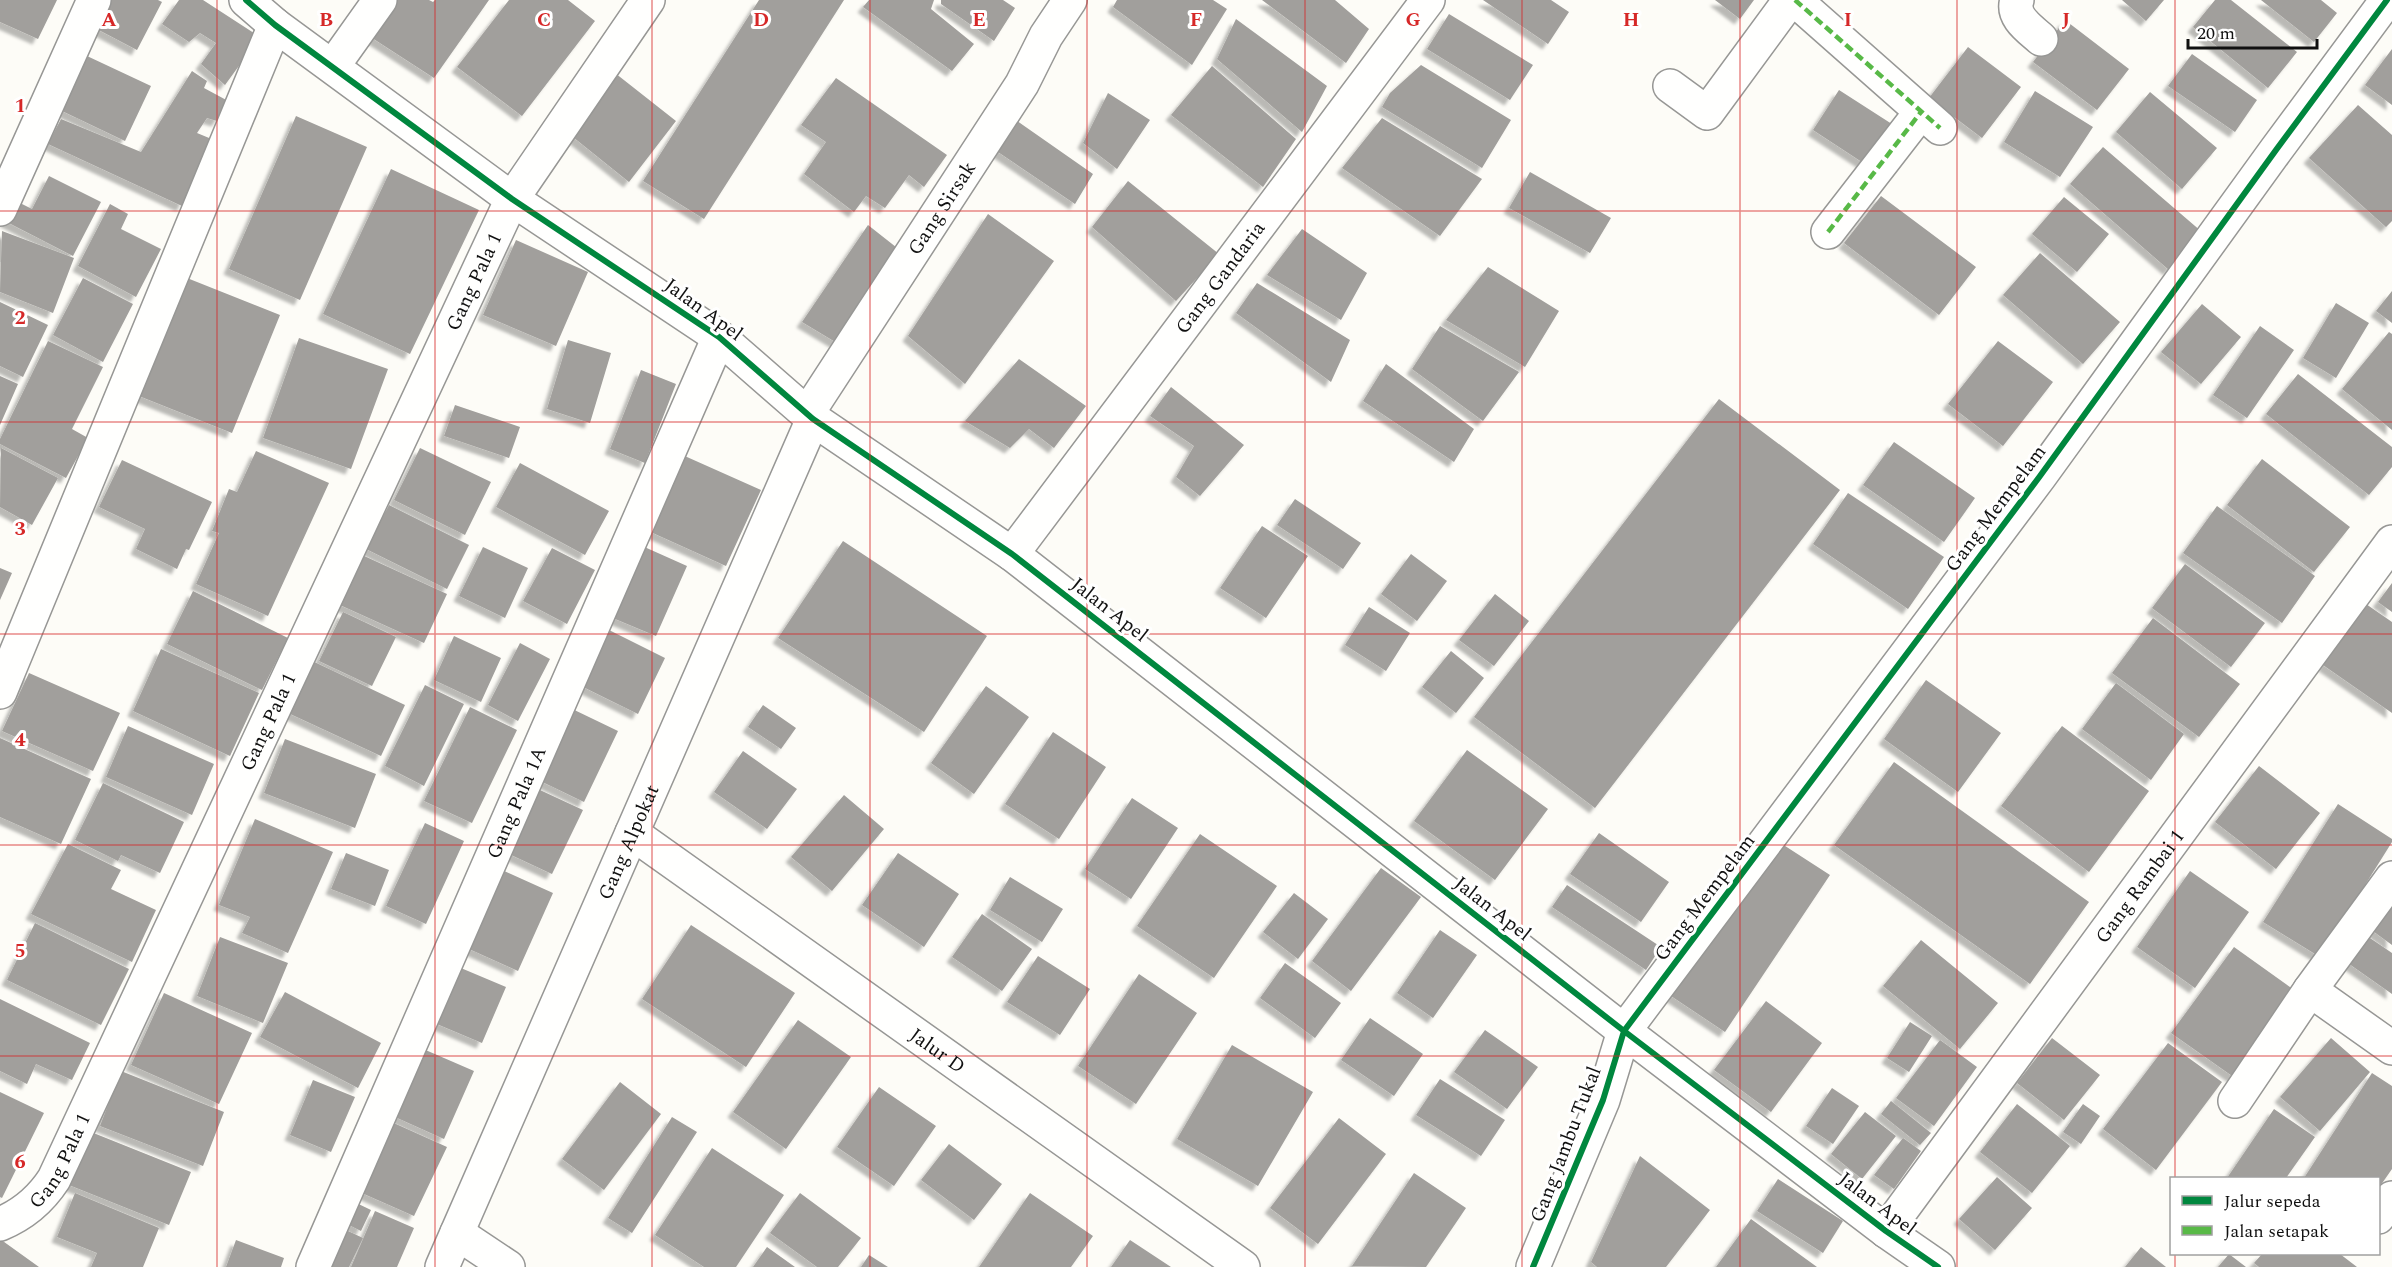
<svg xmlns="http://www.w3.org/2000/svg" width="2392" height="1267" font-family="Spectral,serif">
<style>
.building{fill:#a19f9c;filter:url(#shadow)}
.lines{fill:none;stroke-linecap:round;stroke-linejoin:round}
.street-casing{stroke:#979795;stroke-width:36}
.street{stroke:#fffffe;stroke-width:33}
.quiet{stroke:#58b947;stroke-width:4.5;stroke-dasharray:9 4.5;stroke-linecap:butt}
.cycleway-casing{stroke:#fff;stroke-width:10}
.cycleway{stroke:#00873e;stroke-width:6}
.grid{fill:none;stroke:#d62828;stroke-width:1.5;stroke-opacity:0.55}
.labels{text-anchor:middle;stroke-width:6;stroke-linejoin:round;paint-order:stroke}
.street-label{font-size:20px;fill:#111;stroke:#fff}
.grid-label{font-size:20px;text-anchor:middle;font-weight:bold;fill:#d62828;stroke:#fff;stroke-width:6;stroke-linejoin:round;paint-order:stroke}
</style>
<defs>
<filter id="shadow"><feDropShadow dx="-5.5" dy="5.5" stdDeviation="1.5" flood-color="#0004"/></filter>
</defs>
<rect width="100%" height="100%" fill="#fdfcf7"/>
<!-- building -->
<path class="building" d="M0,0h57l-19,39 -38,-17z
M109,0h49l4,2 -25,48 -42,-22z
M179,0h24l57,37 -35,48 -24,-21 15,-21 -16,-10 -11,9 -27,-18z
M397,0h32l4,2 2,-2h54l-55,78 -68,-44 19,-16z
M509,0h59l27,21 -73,95 -65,-49z
M759,0h85l-140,219 -61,-38z
M869,0h65l-3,9 43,35 -22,27 -89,-64z
M941,0h62l12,8 -21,33 -53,-37z
M1117,0h96l14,9 -35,56 -79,-58z
M1262,0h73l34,29 -23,34z
M1483,0h68l18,12 -21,32z
M1715,0h39l-14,19z
M2122,0h42l-18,21z
M2215,0h16l66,52 -29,36 -75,-61z
M2261,0h60l16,13 -23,29z
M1449,14l84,51 -23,35 -83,-51z
M1236,19l91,67 -25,46 -85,-73z
M2065,20l64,49 -32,41 -64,-48z
M1968,47l53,40 -39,51 -53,-40z
M2392,49v56l-27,-20z
M2192,54l65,46 -22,32 -67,-46z
M87,56l64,30 -26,55 -65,-31z
M1421,65l90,55 -29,48 -100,-61 8,-14z
M1212,66l84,73 -33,48 -92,-72z
M192,71l15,10 -3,7 26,14 -13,19 -10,-3 -10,15 17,7 -32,66 -134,-62 13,-25 80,33z
M615,73l61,48 -47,61 -61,-49z
M836,78l111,77 -23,32 -15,-12 -24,33 -19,-12 -12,16 -50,-38 22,-32 -25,-17z
M1839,90l56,36 -27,40 -55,-36z
M2035,91l58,36 -33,50 -56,-35z
M2150,92l67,56 -35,41 -66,-57z
M1108,93l42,27 -33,49 -34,-26z
M2358,105l34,30v86l-6,6 -77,-69z
M296,116l71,31 -67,153 -71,-31z
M1013,118l80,56 -18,30 -77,-52z
M1382,118l100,61 -42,57 -98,-68z
M2103,147l99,85 -33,38 -99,-86z
M391,169l88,41 -69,144 -87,-40z
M1530,172l81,46 -21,35 -81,-45z
M49,176l52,26 -28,54 -68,-35 11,-20 16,8z
M1128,181l91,73 -43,47 -84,-74z
M1881,196l95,71 -37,48 -95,-72z
M2064,197l45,37 -32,38 -45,-38z
M110,204l18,10 -7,15 40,20 -25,48 -58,-31z
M988,214l66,47 -89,123 -57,-48z
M868,225l33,26 -64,92 -35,-21z
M1302,229l65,44 -26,47 -74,-45z
M2,231l72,27 -21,55 -53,-21z
M516,240l72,32 -32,74 -73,-31z
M2040,253l80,69 -37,42 -80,-69z
M1488,267l71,44 -34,56 -79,-47z
M83,278l50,26 -30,58 -50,-27z
M187,278l93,37 -48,118 -93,-37z
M1257,283l93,57 -19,42 -95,-69z
M2392,291v32l-16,-12z
M0,302l48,23 -25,52 -23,-11z
M2336,303l33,20 -33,55 -33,-20z
M2202,304l39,33 -40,47 -40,-32z
M1440,326l79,46 -36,49 -71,-52z
M2260,326l34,24 -47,68 -34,-23z
M2389,332l3,2v96l-50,-41z
M299,338l89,31 -37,100 -88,-31z
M568,340l43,13 -21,70 -43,-14z
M48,341l55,26 -31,62 16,9 -22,40 -66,-34v-5z
M1998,341l55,41 -50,64 -55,-42z
M1019,359l67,47 -32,42 -25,-19 -19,19 -45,-27z
M1386,364l88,65 -20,33 -91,-61z
M641,370l35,14 -31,79 -35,-14z
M2298,374l94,73v20l-23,28 -103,-81z
M0,376l18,8 -18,41z
M1171,387l73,58 -44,51 -24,-19 18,-31 -44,-30z
M1719,399l121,91 -245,318 -121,-91z
M455,405l65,22 -11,31 -65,-22z
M1894,442l81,56 -31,44 -81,-57z
M1,448l57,30 -26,47 -32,-18z
M420,448l71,34 -26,53 -71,-35z
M256,451l73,32 -61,133 -72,-32 23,-51 -7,-2 17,-42 8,3z
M678,453l83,37 -35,76 -82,-37z
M2262,459l88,68 -36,45 -87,-67z
M122,460l90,42 -23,48 -3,-1 -9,20 -41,-20 9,-20 -46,-22z
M520,463l89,48 -24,44 -89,-48z
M1848,493l96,64 -36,52 -95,-65z
M1295,499l66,44 -18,26 -66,-44z
M389,505l80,40 -22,44 -81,-40z
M2217,506l98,70 -33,47 -99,-70z
M1262,526l46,30 -42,62 -46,-30z
M843,541l144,95 -63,96 -146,-94z
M640,545l47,21 -31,70 -48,-20z
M483,547l45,21 -23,50 -46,-22z
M552,548l43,22 -28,54 -44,-23z
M1411,554l36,27 -30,40 -36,-27z
M362,555l85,39 -23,49 -84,-38z
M2185,564l80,59 -34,44 -79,-59z
M0,568l12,5 -12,27z
M2392,583v29l-14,-10z
M193,591l95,47 -26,52 -95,-46z
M1495,594l34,27 -35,45 -35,-26z
M2366,604l26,18v91l-69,-48z
M1369,607l41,26 -24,38 -41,-26z
M343,612l53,25 -24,49 -53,-25z
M2153,618l87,66 -41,53 -87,-64z
M601,626l64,32 -27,56 -65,-32z
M454,636l47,22 -20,44 -47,-22z
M520,643l30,16 -32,62 -30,-16z
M161,649l98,44 -29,63 -97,-45z
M1451,651l33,27 -28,35 -34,-26z
M310,660l95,45 -24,51 -95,-44z
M29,673l91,40 -27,58 -91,-40z
M1926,680l75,53 -43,59 -74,-53z
M2116,683l68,51 -33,46 -69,-51z
M425,685l39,19 -40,82 -39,-20z
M986,686l43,31 -55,77 -43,-31z
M564,705l54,26 -34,71 -54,-26z
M763,705l33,23 -15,21 -33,-22z
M470,707l47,23 -45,93 -48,-22z
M128,726l86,38 -22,51 -86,-38z
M2062,726l87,65 -60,81 -88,-66z
M1053,732l53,35 -47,72 -54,-35z
M0,738l91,41 -30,65 -61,-27z
M285,739l91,35 -21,54 -91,-35z
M1467,750l81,59 -53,71 -81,-59z
M743,751l54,38 -30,40 -53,-37z
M1894,762l195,140 -59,82 -196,-139z
M2259,766l61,47 -44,56 -61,-47z
M103,783l81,39 -24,51 -39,-18 -3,6 -43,-21z
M527,784l56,26 -31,64 -56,-26z
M844,795l40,34 -52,62 -41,-34z
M1132,798l46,30 -47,71 -46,-30z
M2338,804l54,35v3l-72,115 -57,-35z
M255,819l78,33 -45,101 -46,-20 8,-16 -31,-12z
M425,823l39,18 -38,83 -40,-18z
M1599,833l70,49 -28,40 -71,-48z
M1200,834l77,52 -63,92 -77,-52z
M1776,840l54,35 -105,157 -54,-36z
M68,844l53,26 -10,19 45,21 -24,52 -101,-48z
M346,853l43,17 -14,36 -44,-17z
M898,853l61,41 -35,53 -62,-42z
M493,866l60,27 -35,78 -60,-27z
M1381,868l40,29 -70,94 -39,-30z
M2190,871l59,41 -54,76 -58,-41z
M1010,877l53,32 -21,33 -52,-32z
M1567,885l94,62 -15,23 -94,-63z
M2392,892v53l-26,-19z
M1294,893l34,26 -30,40 -35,-27z
M982,914l50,35 -30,42 -50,-34z
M35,923l94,46 -28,56 -94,-45z
M691,925l104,68 -49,74 -104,-68z
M1440,930l37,25 -44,63 -36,-25z
M2364,934l28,19v41l-47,-33z
M220,937l68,26 -25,60 -66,-27z
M1921,940l77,63 -38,46 -77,-63z
M2234,947l63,45 -62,86 -64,-45z
M1038,956l52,33 -30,46 -53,-33z
M449,963l57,24 -24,56 -57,-24z
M1285,963l56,40 -26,35 -55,-40z
M1139,974l58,39 -61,91 -58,-38z
M285,992l96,51 -23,45 -98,-51z
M164,993l88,40 -33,71 -88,-39z
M0,999l90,44 -18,37 -36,-16 -9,20 -27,-13z
M1766,1001l56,42 -51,69 -57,-42z
M1370,1018l53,36 -29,42 -53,-36z
M798,1020l53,37 -65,92 -53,-37z
M1910,1022l22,14 -23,36 -22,-14z
M1485,1030l53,37 -31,42 -53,-37z
M2052,1038l48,37 -36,45 -47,-37z
M2331,1038l39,34 -50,59 -40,-34z
M1940,1040l37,27 -43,59 -38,-28z
M2168,1043l54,39 -66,88 -53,-41z
M414,1045l60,26 -30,68 -60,-27z
M1232,1045l81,47 -55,94 -81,-47z
M121,1071l103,41 -21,54 -103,-40z
M2372,1073l20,13v83l-14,20v-11h-74z
M1440,1079l65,41 -24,36 -65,-41z
M313,1080l42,17 -24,55 -41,-17z
M620,1082l41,32 -57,76 -42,-31z
M879,1087l57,39 -42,60 -57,-39z
M1832,1088l27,18 -26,38 -27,-18z
M0,1092l44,21 -42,85 -2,-1z
M1891,1101l40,32 -11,12 -39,-31z
M2017,1104l53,42 -38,47 -52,-41z
M2083,1104l17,12 -19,28 -18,-12z
M2274,1109l41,28 -29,41h-59z
M1865,1112l31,24 -34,43 -31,-25z
M672,1117l25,15 -65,101 -24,-15z
M1339,1118l47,36 -68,90 -48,-36z
M387,1120l60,27 -33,69 -59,-26z
M91,1132l100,40 -22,53 -100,-40z
M1903,1138l18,13 -27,38 -20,-14z
M949,1144l53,40 -28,36 -53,-40z
M712,1148l72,47 -48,72h-32l-49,-32z
M1640,1156l70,54 -44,57h-69l-6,-5z
M1414,1173l52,35 -40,59 -74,-1z
M1997,1177l35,31 -37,42 -36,-31z
M1778,1179l65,42 -20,32 -66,-42z
M75,1193l84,35 -16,39h-52l6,-14 -40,-16z
M800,1193l61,45 -23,29h-21l-47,-34z
M1030,1193l63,43 -22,31h-92z
M346,1198l25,12 -10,21 -26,-13z
M375,1211l39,17 -17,39h-46z
M1751,1219l66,48h-101z
M335,1225l28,13 -14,29h-34z
M0,1239l39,28h-39z
M236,1240l48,18 -3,9h-55z
M1130,1240l41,27h-60z
M767,1247l28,20h-42z
M2141,1247l25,20h-41z
M2229,1254l17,13h-28z
M2262,1254h78l17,13h-98l-5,-4z
M869,1255l19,12h-27z"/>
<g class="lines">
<defs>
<g id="street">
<path d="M246,0l29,25 237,174 207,138 94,82 199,135 612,477 262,200 52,36"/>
<path d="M1795,0l145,128"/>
<path d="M2017,0c-6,17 13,29 24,39"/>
<path d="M333,66l47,-66"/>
<path d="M1670,86l37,27 83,-113"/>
<path d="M0,209l94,-209"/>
<path d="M1828,232l93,-120"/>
<path id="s1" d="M807,414l215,-330 24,-48 24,-36"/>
<path id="s2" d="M1012,554l416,-554"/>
<path d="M0,692l275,-667"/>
<path id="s3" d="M632,833l611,434"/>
<path d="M2392,878l-82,112 82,58"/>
<path d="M2235,1101l75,-111"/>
<path d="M2378,1217l14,-19"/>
<path id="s4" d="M0,1224c22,-9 41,-25 54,-45l458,-980 136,-199"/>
<path id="s5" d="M1886,1231l506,-689"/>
<path d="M457,1233l51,34"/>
<path id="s6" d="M313,1267l406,-930"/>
<path id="s7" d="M442,1267l371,-848"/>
<path d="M1533,1267l70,-167 21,-69 416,-555 236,-326 111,-150"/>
</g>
</defs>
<!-- street casing -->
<use href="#street" class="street-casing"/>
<!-- street -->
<use href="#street" class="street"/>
<!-- quiet -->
<path class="quiet" d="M1795,0l145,128
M1828,232l93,-120"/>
<defs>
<path id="cycleway" d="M246,0l29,25 237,174 207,138 94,82 199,135 612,477 262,200 52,36
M1533,1267l70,-167 21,-69 416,-555 236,-326 111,-150"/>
</defs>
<!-- cycleway casing -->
<use href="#cycleway" class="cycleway-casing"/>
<!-- cycleway -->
<use href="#cycleway" class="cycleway"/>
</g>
<!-- grid -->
<path class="grid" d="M217,0v1267M435,0v1267M652,0v1267M870,0v1267M1087,0v1267M1305,0v1267M1522,0v1267M1740,0v1267M1957,0v1267M2175,0v1178M0,211h2392M0,422h2392M0,634h2392M0,845h2392M0,1056h2392M2175,1254v13"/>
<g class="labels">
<!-- street labels -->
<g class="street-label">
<text dy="7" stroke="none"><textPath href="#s1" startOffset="246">Gang Sirsak</textPath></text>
<text dy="7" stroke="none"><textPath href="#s2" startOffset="346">Gang Gandaria</textPath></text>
<text dy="7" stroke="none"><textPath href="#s4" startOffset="1062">Gang Pala 1</textPath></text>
<text transform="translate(704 309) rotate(36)" y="7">Jalan Apel</text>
<text transform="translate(1995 508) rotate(-53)" y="7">Gang Mempelam</text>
<text transform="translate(1110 609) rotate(38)" y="7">Jalan Apel</text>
<text dy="7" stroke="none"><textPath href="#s4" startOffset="576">Gang Pala 1</textPath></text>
<text dy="7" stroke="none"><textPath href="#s6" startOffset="507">Gang Pala 1A</textPath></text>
<text dy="7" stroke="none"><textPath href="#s7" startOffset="464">Gang Alpokat</textPath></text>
<text dy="7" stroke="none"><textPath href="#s5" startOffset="428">Gang Rambai 1</textPath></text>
<text transform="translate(1704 897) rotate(-53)" y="7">Gang Mempelam</text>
<text transform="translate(1493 908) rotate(38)" y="7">Jalan Apel</text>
<text dy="7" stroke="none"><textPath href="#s3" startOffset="375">Jalur D</textPath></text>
<text transform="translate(1565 1144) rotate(-69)" y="7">Gang Jambu Tukal</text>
<text dy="7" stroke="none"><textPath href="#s4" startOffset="90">Gang Pala 1</textPath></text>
<text transform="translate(1878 1203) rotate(37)" y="7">Jalan Apel</text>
</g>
</g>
<g class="grid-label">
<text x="109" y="26">A</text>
<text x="326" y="26">B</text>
<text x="544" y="26">C</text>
<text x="761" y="26">D</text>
<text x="979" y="26">E</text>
<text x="1196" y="26">F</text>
<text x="1413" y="26">G</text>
<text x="1631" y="26">H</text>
<text x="1848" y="26">I</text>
<text x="2066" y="26">J</text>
<text x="20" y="112">1</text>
<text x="20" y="324">2</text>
<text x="20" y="535">3</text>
<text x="20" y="746">4</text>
<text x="20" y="957">5</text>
<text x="20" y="1168">6</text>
</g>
<!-- legend -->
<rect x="2170" y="1177" width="210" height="78" fill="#ffffff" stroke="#a0a0a0" stroke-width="1.5"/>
<rect x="2182" y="1196" width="30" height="9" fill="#00873e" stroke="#a0a0a0" stroke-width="1.5"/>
<text x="2224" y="1207" font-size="18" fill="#111111">Jalur sepeda</text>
<rect x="2182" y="1226" width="30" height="9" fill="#58b947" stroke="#a0a0a0" stroke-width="1.5"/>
<text x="2224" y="1237" font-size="18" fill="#111111">Jalan setapak</text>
<!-- scale -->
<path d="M2188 39v9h129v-9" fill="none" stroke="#111111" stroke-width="3"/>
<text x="2197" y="39" font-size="18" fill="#111111" stroke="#ffffff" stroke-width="4.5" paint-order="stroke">20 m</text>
</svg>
